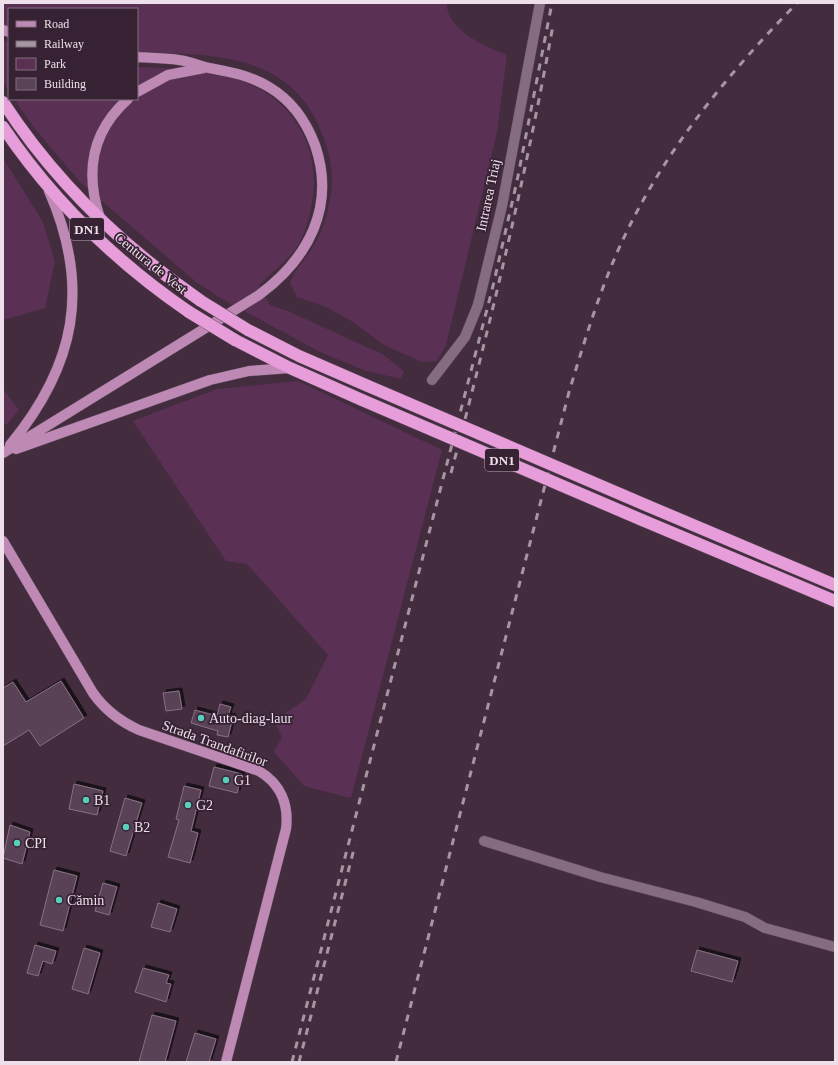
<svg xmlns="http://www.w3.org/2000/svg" width="838" height="1065" font-family="Georgia,serif">
<style>
.green{fill:#5a3154}
.building{fill:#5a4356;stroke:#886f84;filter:url(#shadow)}
.lines{fill:none;stroke-linecap:round;stroke-linejoin:round}
.minor-casing{stroke:#5b4958;stroke-width:11}
.major-casing{stroke:#5b4958;stroke-width:11}
.highway-casing{stroke:#5b4958;stroke-width:13}
.minor{stroke:#856c80;stroke-width:10}
.major{stroke:#bf89b6;stroke-width:10}
.highway{stroke:#e69dda;stroke-width:12}
.rail{stroke:#a695a3;stroke-width:3;stroke-dasharray:7 7;stroke-linecap:butt}
.highway-bridge-casing{stroke:#5b4958;stroke-width:13;stroke-linecap:butt}
.highway-bridge{stroke:#e69dda;stroke-width:12}
.poi-dot{fill:#5acebd;stroke:#372234;stroke-width:1.5}
.labels{text-anchor:middle;stroke-width:3.5;stroke-linejoin:round;paint-order:stroke}
.shield{fill:#372234;stroke:#b7a7b4;stroke-width:1}
.shield-label{font-size:13px;font-weight:bold;fill:#eee0eb}
.street-label{font-size:14px;fill:#eee0eb;stroke:#372234}
.poi-label{font-size:14px;fill:#eee0eb;stroke:#372234;text-anchor:start}
</style>
<defs>
<filter id="shadow"><feDropShadow dx="3" dy="-3" stdDeviation="0" flood-color="#0009"/></filter>
</defs>
<rect width="100%" height="100%" fill="#422c3e"/>
<!-- green -->
<path class="green" d="M3,3h444c-2,26 40,45 60,52l-10,77 -51,213 -9,16 -15,1 -38,-17 -31,-23 -29,-16 -27,-9 -7,-14c5,-13 11,-19 19,-30 11,-15 18,-36 21,-54 5,-22 0,-47 -9,-68 -32,-80 -111,-76 -184,-79v-43h-128v19l-6,-3z
M3,39l6,4v48l-6,-9z
M137,67c33,1 91,4 119,20 47,24 67,75 54,125 -2,11 -6,22 -11,32 -11,17 -26,27 -40,41l11,20 20,7 92,42 22,17 -3,8 -35,-8 -46,-19 -100,-54 -25,-17 -114,-98 -46,-54 -21,-30h123z
M3,158l40,64 12,39 -10,47 -42,12z
M298,381l144,69 -91,348 -47,-12 -30,-34 8,-15 -8,-16 32,-22 22,-44 -81,-91 -21,-3 -93,-140 84,-32z
M3,389l16,21 -12,14 -4,1z"/>
<!-- building -->
<path class="building" d="M61,681l23,37 -44,28 -11,-16 -26,16v-58l10,-6 13,20z
M179,691l3,18 -16,2 -3,-18z
M220,704l11,3 -3,9 5,1 -5,20 -11,-2 1,-4 -27,-8 4,-13 22,6z
M214,767l28,7 -5,19 -28,-7z
M74,784l29,7 -6,24 -28,-6z
M184,786l17,4 -10,41 7,2 -8,30 -22,-6 11,-37 -3,-1z
M125,798l17,5 -16,53 -16,-5z
M10,825l20,7 -8,32 -19,-6z
M54,870l23,6 -14,55 -23,-6z
M103,883l14,4 -8,28 -14,-4z
M158,903l19,6 -7,23 -19,-5z
M35,945l21,6 -4,13 -9,-3 -5,15 -11,-3z
M84,948l16,5 -12,41 -16,-5z
M697,950l41,11 -6,21 -41,-11z
M143,968l26,7 -3,8 5,1 -5,18 -31,-10z
M152,1015l24,6 -11,41h-26z
M195,1033l21,6 -7,23h-23z"/>
<g class="lines">
<defs>
<path id="minor" d="M432,380l33,-43 13,-32 24,-99 38,-203
M484,841l116,36 96,25 49,15 20,11 70,19"/>
<path id="major" d="M3,30l6,2
M137,92l31,-17 36,-7
M100,218c-15,-45 -9,-86 28,-119
M10,445c66,-80 81,-158 39,-254
M16,449l194,-69 39,-9 41,-3
M3,453l256,-158c50,-37 77,-89 56,-150 -9,-24 -24,-45 -46,-58 -20,-12 -39,-15 -60,-19 -10,-2 -20,-7 -30,-8 -14,-2 -28,-2 -42,-3
M3,541l90,152c12,17 26,28 46,37l120,41c22,13 30,34 27,58l-60,233"/>
<path id="highway" d="M3,102c52,80 120,145 198,199
M3,127c50,74 113,135 186,185
M248,330l51,26 69,30
M235,340l55,28 72,32
M648,506l187,79
M642,520l193,81"/>
</defs>
<!-- minor casing -->
<use href="#minor" class="minor-casing"/>
<!-- major casing -->
<use href="#major" class="major-casing"/>
<!-- highway casing -->
<use href="#highway" class="highway-casing"/>
<!-- minor -->
<use href="#minor" class="minor"/>
<!-- major -->
<use href="#major" class="major"/>
<!-- highway -->
<use href="#highway" class="highway"/>
<!-- rail -->
<path class="rail" d="M451,473c39,-148 75,-297 102,-448
M292,1062l201,-776 24,-105 35,-178
M299,1062l56,-217
M396,1062l173,-670c14,-46 28,-93 47,-137 42,-97 108,-177 181,-252"/>
<defs>
<path id="highway-bridge" d="M201,301l47,29
M189,312l46,28
M368,386l280,120
M362,400l280,120"/>
</defs>
<!-- highway-bridge casing -->
<use href="#highway-bridge" class="highway-bridge-casing"/>
<!-- highway-bridge -->
<use href="#highway-bridge" class="highway-bridge"/>
</g>
<!-- markers -->
<g class="poi-dot">
<circle cx="201" cy="718" r="4"/>
<circle cx="226" cy="780" r="4"/>
<circle cx="86" cy="800" r="4"/>
<circle cx="188" cy="805" r="4"/>
<circle cx="126" cy="827" r="4"/>
<circle cx="17" cy="843" r="4"/>
<circle cx="59" cy="900" r="4"/>
</g>
<g class="labels">
<!-- shield labels -->
<g class="shield">
<rect x="70" y="218" width="34" height="22" rx="3"/>
<rect x="485" y="449" width="34" height="22" rx="3"/>
</g>
<g class="shield-label">
<text x="87" y="234">DN1</text>
<text x="502" y="465">DN1</text>
</g>
<!-- street labels -->
<g class="street-label">
<text transform="translate(488 195) rotate(-78)" y="5">Intrarea Triaj</text>
<text transform="translate(151 263) rotate(39)" y="5">Centura de Vest</text>
<text transform="translate(215 743) rotate(20)" y="5">Strada Trandafirilor</text>
</g>
<!-- poi labels -->
<g class="poi-label">
<text x="209" y="723">Auto-diag-laur</text>
<text x="234" y="785">G1</text>
<text x="94" y="805">B1</text>
<text x="196" y="810">G2</text>
<text x="134" y="832">B2</text>
<text x="25" y="848">CPI</text>
<text x="67" y="905">Cămin</text>
</g>
</g>
<!-- border -->
<rect width="838" height="1065" fill="none" stroke="#eee0eb" stroke-width="8"/>
<!-- legend -->
<rect x="8" y="8" width="130" height="92" fill="#372234" stroke="#806e7d"/>
<rect x="16" y="21" width="20" height="6" fill="#bf89b6" stroke="#806e7d"/>
<text x="44" y="28" font-size="12" fill="#eee0eb">Road</text>
<rect x="16" y="41" width="20" height="6" fill="#a695a3" stroke="#806e7d"/>
<text x="44" y="48" font-size="12" fill="#eee0eb">Railway</text>
<rect x="16" y="58" width="20" height="12" fill="#5a3154" stroke="#806e7d"/>
<text x="44" y="68" font-size="12" fill="#eee0eb">Park</text>
<rect x="16" y="78" width="20" height="12" fill="#5a4356" stroke="#806e7d"/>
<text x="44" y="88" font-size="12" fill="#eee0eb">Building</text>
</svg>
